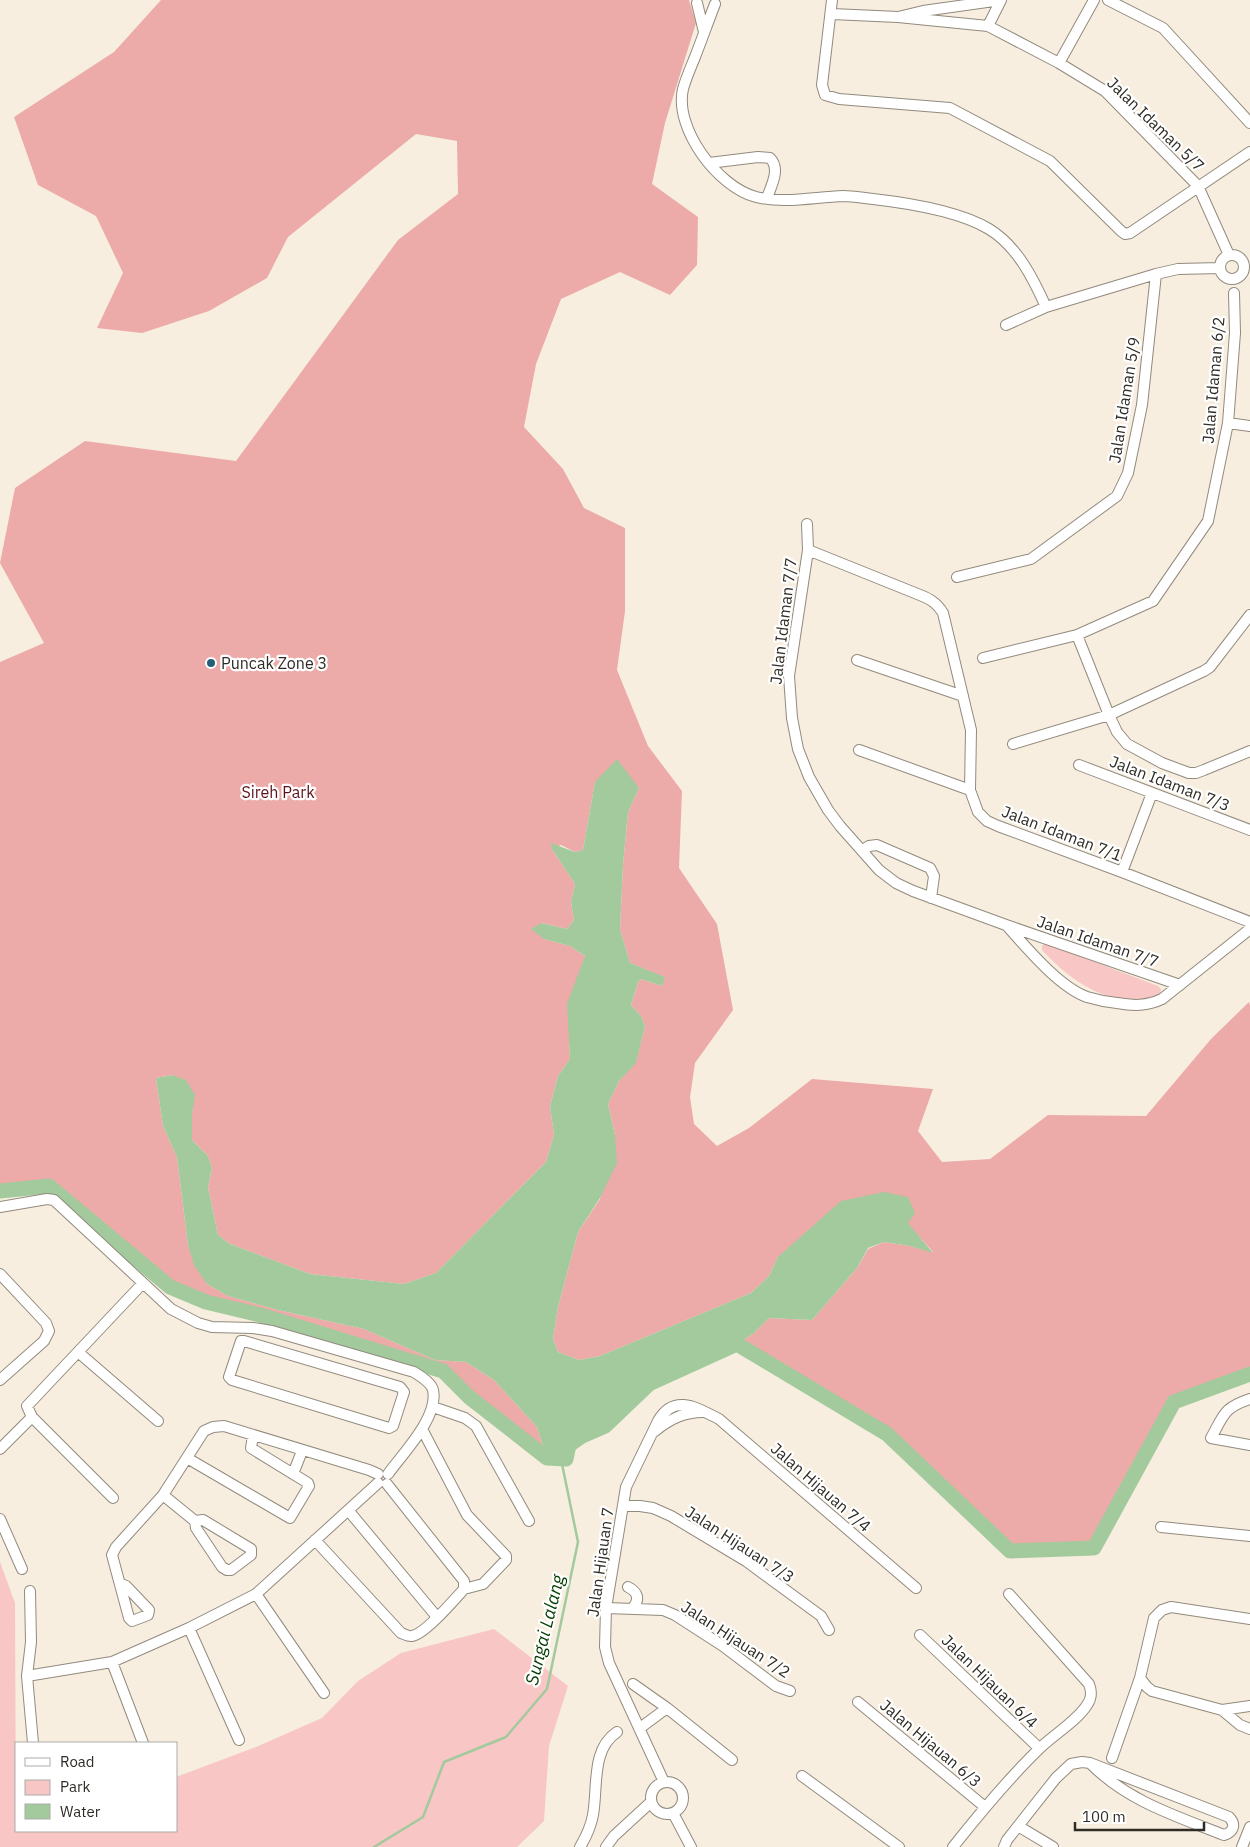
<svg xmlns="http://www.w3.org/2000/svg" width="1250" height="1847" font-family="'IBM Plex Sans',sans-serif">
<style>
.green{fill:#f8c6c5}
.forest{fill:#ecaba9}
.water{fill:#a2ca9c}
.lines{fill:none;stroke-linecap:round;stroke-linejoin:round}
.stream{stroke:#a2ca9c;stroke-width:2.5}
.river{stroke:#a2ca9c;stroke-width:15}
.minor-casing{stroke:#928a7d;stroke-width:12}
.minor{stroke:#fff;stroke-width:10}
.poi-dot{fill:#265e78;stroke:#fff;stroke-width:2}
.labels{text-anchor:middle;stroke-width:4.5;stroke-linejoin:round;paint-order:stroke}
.street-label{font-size:16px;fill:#2f2c26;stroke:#fff}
.poi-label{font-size:16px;fill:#2f2c26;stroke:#fff;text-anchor:start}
.park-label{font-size:16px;fill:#5d121a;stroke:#fff}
.water-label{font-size:18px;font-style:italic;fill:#043d00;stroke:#fff}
</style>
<rect width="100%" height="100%" fill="#f7eedf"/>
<!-- green -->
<path class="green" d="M1045,943l113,43 3,3 -1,5c-7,6 -12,6 -22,6 -39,1 -70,-22 -96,-50v-4z
M0,1562l15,41 1,228h160v-54l80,-30 66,-29 36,-37 43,-28 93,-24 74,57 -19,60 -5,75 -27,26h-517z"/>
<!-- forest -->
<path class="forest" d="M161,0h528l7,23 -31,100 -13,61 46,33 -1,48 -27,30 -50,-23 -59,27 -25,65 -12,63 39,42 21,39 41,20v83l-8,59 31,76 34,45 -3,77 38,56 16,86 -38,53 -5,34 4,27 23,22 32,-18 63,-49 121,10 -15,42 24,31 48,-3 58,-44 98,1 65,-77 38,-37 1,4v368l-76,28 -80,146 -84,3 -123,-117 -150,-90 17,-11 15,-15 43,2 45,-52 11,-19 16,-7 26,4 23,6 -26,-29 -129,34 -9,19 -18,17 -151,63 -21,4 -21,-8 -5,-13 5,-32 20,-75 22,-33 15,-64 -7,-31 11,-23 17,-19 9,-36 -4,-10 -10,-11 7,-23 3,-3 21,7 2,-9 -34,-14 -10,-33 3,-65 5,-53 11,-24 -44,-6 -12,68 -8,2 -14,-7 -9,4 23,35 -4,18 3,18 -7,9 -26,-6 3,16 26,7 15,10 -16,78 1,25 -12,17 -8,30 4,29 -8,27 -110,111 -32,11 -94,-10 -80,-30 -12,-9 -10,-48 4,-19 -4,-12 -16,-16v-25l2,-20 -22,-20 -16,3 7,48 14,31 11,88 19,39 21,12 50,14 86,19 71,31 31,2 28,18 43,47 10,31 -78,-61 -26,-26 -183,-56 -54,-13 -36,-15 -121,-101 -49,5v-529l44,-19 -44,-80 15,-75 70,-47 151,20 162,-221 60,-46 -1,-53 -41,-7 -128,103 -21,41 -58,33 -67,22 -45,-5 26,-55 -27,-57 -58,-31 -24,-68 100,-65z"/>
<!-- water -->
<path class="water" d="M617,759l22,29 -11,24 -5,53 -3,65 10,33 35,14 -3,9 -21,-7 -3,3 -7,23 10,11 4,10 -9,37 -17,18 -11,23 7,31 2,28 -17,35 -22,34 -20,75 -5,32 5,13 21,8 21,-4 151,-63 18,-17 9,-19 63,-56 43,-9 24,5 7,16 -7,10 25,30 -23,-7 -26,-4 -16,6 -11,20 -45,52 -43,-2 -15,15 -17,11 -88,40 -44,42 -23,10 -13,9 -3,14 -19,-1 -10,-31 -43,-47 -28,-18 -31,-2 -71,-31 -86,-19 -50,-14 -21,-12 -13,-19 -6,-20 -11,-88 -14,-31 -7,-48 16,-3 14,5 9,15 -3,20v25l16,16 4,12 -4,19 10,48 12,9 80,30 94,10 32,-11 110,-111 8,-27 -4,-29 8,-30 12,-17 -3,-55 18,-48 -15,-10 -26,-7 -13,-10 10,-6 26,6 7,-9 -3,-18 4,-18 -23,-35 -1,-6 24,9 8,-2 12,-68z"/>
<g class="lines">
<!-- stream -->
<path class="stream" d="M374,1847l49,-30 21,-55 62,-25 41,-48 31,-147 -17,-83"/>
<!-- river -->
<path class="river" d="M0,1191l49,-5 121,101 36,15 54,13 183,56 26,26 78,61 19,1 3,-14 13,-9 23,-10 44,-42 88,-40 150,90 123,117 84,-3 80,-146 76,-28"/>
<defs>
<path id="minor" d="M832,0l-10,85 3,10 14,4 111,9 100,53 71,70 4,3 5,-1 120,-81
M1108,0l55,28 87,95
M697,3l7,29
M715,4c-7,18 -13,35 -20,53 -4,10 -9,21 -12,32 -9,40 35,98 73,108 29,7 58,0 87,-1 10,0 20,2 30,3 35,4 86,12 116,30 28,17 44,49 57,78
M832,14l66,3 25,-6 78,-11
M898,17l90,9 71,37 46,28 93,95 31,69
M988,26l13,-26
M1059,63l35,-63
M709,163l49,-6 12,1c11,11 1,28 -3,40
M1220 267a12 12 0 1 1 24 0a12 12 0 1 1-24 0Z
M1006,325l40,-18 110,-33 22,-5 42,-1
M1228,423l22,3
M807,524l1,26 -19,126 3,42 6,31 11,28 19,33 12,16 39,44 17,13 17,8 93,34 174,60
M808,550l112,45c10,4 17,8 23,18l28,117 -1,60 8,22 9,9 11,5 124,46 128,50
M957,577l74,-18 86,-63 11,-23 14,-68 14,-131
M1077,635l32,80 8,17 10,12 35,19 27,10h7l8,-3 46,-19
M983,658l94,-23 76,-34 55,-80 20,-98 7,-90 -1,-40
M857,660l106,36
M1013,744l96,-29 95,-44 6,-4 40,-52
M859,750l111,40
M1079,765l171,65
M863,850l6,-4 8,-1 53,23 4,8 -3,22
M1122,872l30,-79
M1007,926c20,22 52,61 80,71 10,3 20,5 30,6 17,3 30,3 45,-4l88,-70
M0,1207l47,-8 7,1 117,109 27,14 14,4 41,1 19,3 142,41c6,4 17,10 19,18 6,27 -30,63 -45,84
M0,1274l46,49 3,8 -5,10 -44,39
M241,1341h3l156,46 4,5 -11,34 -4,2 -157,-48 -3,-3z
M78,1352l80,69
M1250,1399c-27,9 -26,16 -39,39l39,7
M433,1407l32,11 11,8 53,95
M422,1429l45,86 39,41v4l-23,24 -19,5
M655,1431c15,-12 29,-19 48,-19
M0,1449l32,-32
M187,1458l103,60 19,-32 -1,-3 -57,-35 2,-12
M293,1474l9,-23
M163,1495l32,26 1,7 26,39 5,3h4l20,-15v-6l-48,-29 -8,1
M113,1498l-81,-81 -5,-11 116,-123
M623,1506h17l13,2 18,8 75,45 75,55 8,14
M348,1510l89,107
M0,1519l22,50
M1161,1527l89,9
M315,1540l86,93c3,1 8,4 11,3 13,-2 42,-36 52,-47v-8l-77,-97
M121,1584l5,2 23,24 -1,5 -16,6 -3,-3 -17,-63 4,-8 47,-52 41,-64 9,-4 11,-1 145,44 9,4
M628,1587c10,5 12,12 5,21
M30,1591l1,51 -4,34 6,67
M256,1594l68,99
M606,1608l57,2 12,5 48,31 53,40 14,5
M1250,1619l-79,-12 -9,3 -8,8 -14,60 7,9 5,4 70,19 28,-4
M189,1628l50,112
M920,1635l119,113
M112,1662l31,81
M27,1676l85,-14 77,-34 67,-34 122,-111
M633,1684l34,24 65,52
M858,1702l127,105
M1222,1710l18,15 10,4
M640,1728l27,-20
M1112,1758l28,-80
M802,1776l97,71
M651 1798a16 16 0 1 1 32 0a16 16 0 1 1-32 0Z
M664,1782l-55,-119 -4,-16 1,-39 20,-121 32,-66c16,-28 39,-13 61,-2l197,169
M673,1813l18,34
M1018,1826l35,21
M580,1847c6,-10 11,-21 13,-32 5,-28 -2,-66 24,-83
M606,1847l8,-11 37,-34
M953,1847c27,-34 55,-68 86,-98 14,-14 37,-27 48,-44 5,-7 5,-13 2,-21l-80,-90
M1004,1847l3,-7 49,-62 15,-14 11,-2 8,1 139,54c7,7 5,15 -5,18 -48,-19 -97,-34 -134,-72
M1242,1847l8,-20"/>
</defs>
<!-- minor casing -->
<use href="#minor" class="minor-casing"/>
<!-- minor -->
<use href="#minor" class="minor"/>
</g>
<!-- markers -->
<circle class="poi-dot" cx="211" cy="663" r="5"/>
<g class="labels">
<!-- street labels -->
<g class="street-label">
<text transform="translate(1156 124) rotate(44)" y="6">Jalan Idaman 5/7</text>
<text transform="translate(1213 380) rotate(-85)" y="6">Jalan Idaman 6/2</text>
<text transform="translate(1124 400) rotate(-81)" y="6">Jalan Idaman 5/9</text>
<text transform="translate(783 621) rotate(-83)" y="6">Jalan Idaman 7/7</text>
<text transform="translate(1170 783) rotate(21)" y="6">Jalan Idaman 7/3</text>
<text transform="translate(1062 833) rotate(21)" y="6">Jalan Idaman 7/1</text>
<text transform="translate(1098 941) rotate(19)" y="6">Jalan Idaman 7/7</text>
<text transform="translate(821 1487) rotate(41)" y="6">Jalan Hijauan 7/4</text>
<text transform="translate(740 1544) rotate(33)" y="6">Jalan Hijauan 7/3</text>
<text transform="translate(600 1562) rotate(-82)" y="6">Jalan Hijauan 7</text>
<text transform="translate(736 1639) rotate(33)" y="6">Jalan Hijauan 7/2</text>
<text transform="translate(990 1681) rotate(44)" y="6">Jalan Hijauan 6/4</text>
<text transform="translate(931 1743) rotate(40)" y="6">Jalan Hijauan 6/3</text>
</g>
<!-- poi labels -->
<g class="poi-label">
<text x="221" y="669">Puncak Zone 3</text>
</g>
<!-- park labels -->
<g class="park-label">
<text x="278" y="798">Sireh Park</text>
</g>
<!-- water labels -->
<g class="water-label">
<text transform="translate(545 1630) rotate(-76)" y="6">Sungai Lalang</text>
</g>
</g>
<!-- legend -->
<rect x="15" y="1742" width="162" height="90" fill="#ffffff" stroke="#acaba8"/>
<rect x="25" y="1758" width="25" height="8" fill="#ffffff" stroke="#acaba8"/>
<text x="60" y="1767" font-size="15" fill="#2f2c26">Road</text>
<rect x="25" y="1780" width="25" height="15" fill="#f8c6c5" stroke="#acaba8"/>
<text x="60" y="1792" font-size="15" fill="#2f2c26">Park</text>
<rect x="25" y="1804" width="25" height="15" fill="#a2ca9c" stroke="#acaba8"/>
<text x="60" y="1817" font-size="15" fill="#2f2c26">Water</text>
<!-- scale -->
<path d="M1075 1822v8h129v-8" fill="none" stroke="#2f2c26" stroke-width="2.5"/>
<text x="1082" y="1822" font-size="15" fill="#2f2c26" stroke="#ffffff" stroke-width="4" paint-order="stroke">100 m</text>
</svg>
